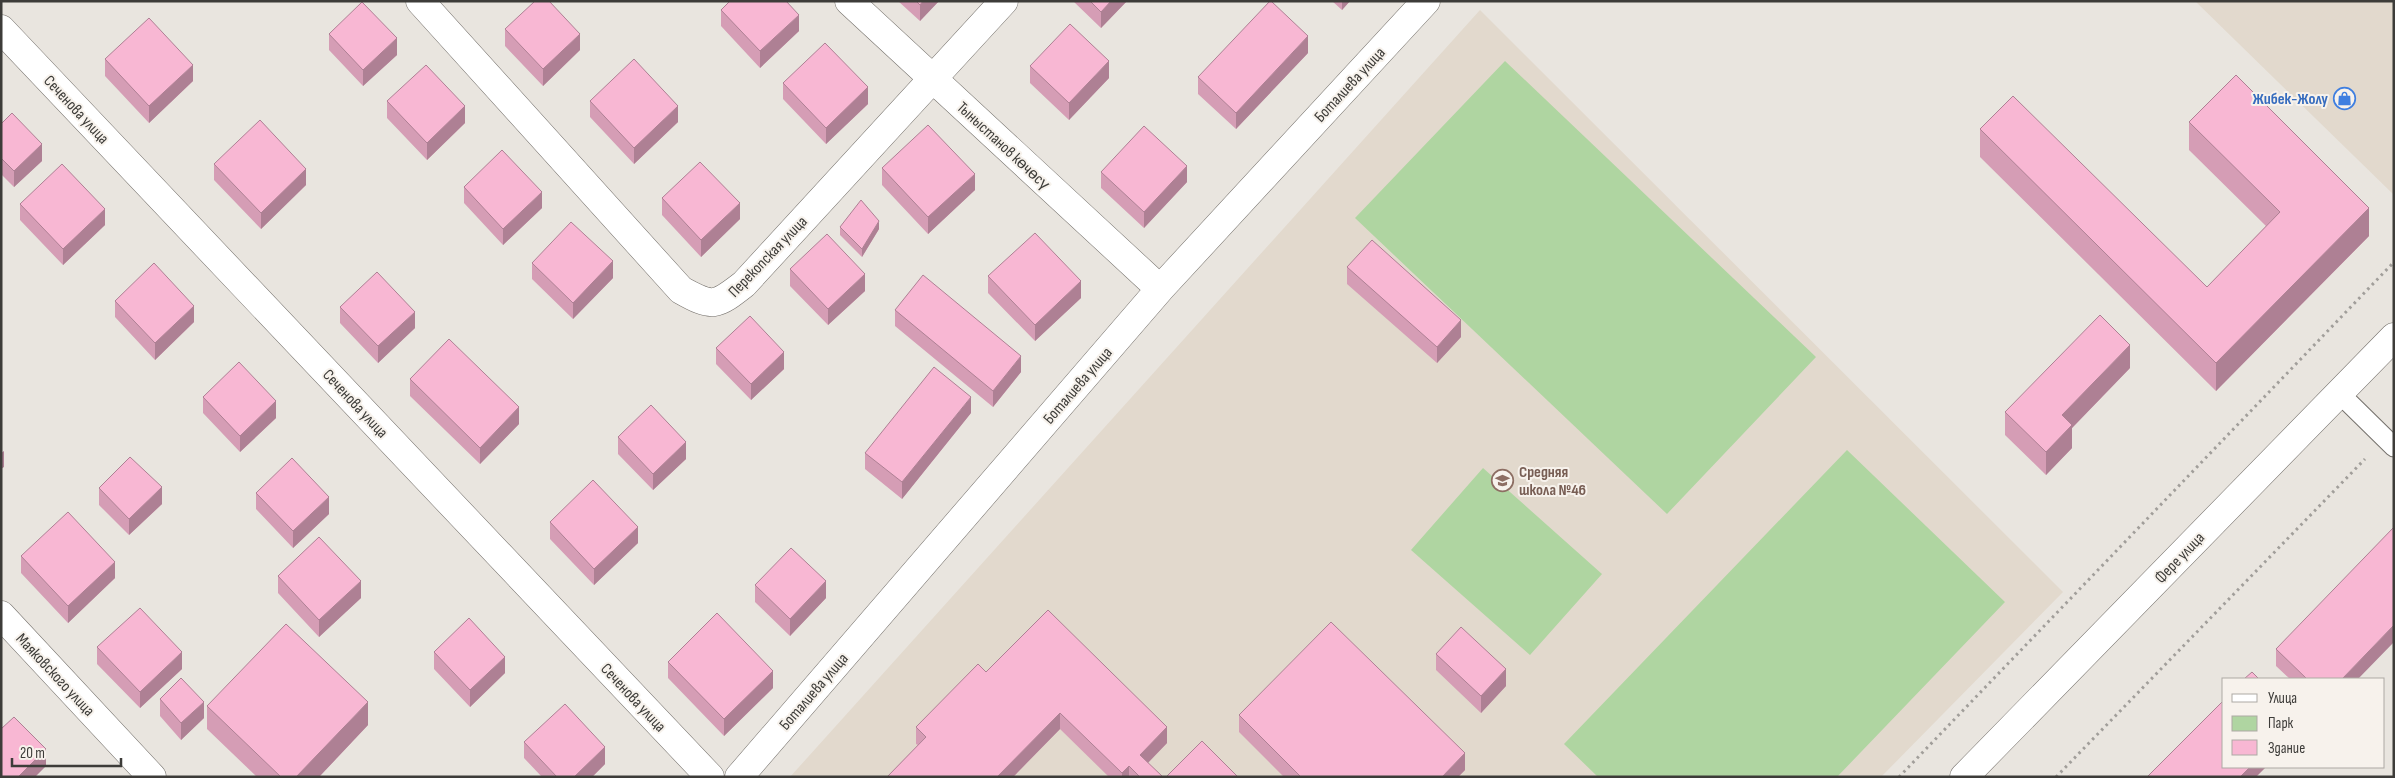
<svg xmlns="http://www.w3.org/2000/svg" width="2395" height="778" font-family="'Sofia Sans Condensed',sans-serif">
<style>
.built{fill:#e2d9cd}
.green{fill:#afd5a1}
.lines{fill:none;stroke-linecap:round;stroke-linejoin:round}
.service-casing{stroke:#75716c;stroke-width:21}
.minor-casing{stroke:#75716c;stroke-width:29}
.tertiary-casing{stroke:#75716c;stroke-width:29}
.path{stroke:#a19e9a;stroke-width:3;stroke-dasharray:2.5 4;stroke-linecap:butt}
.service{stroke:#fff;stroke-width:19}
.minor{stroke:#fff;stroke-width:28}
.tertiary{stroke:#fff;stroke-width:28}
.wall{fill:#d59db5}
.shaded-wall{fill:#ae8094}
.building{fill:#f8b7d3;stroke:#ae8094}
.labels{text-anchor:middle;stroke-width:4;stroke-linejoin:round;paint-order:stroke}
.street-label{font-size:16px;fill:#3d3c39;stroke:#f7f2ec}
.shop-label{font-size:16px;font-weight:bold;fill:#366cbe;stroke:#f7f2ec;text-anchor:end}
.education-label{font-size:16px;font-weight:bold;fill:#785e54;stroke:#f7f2ec;text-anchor:start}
</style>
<rect width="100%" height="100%" fill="#e9e5df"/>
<!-- built -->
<path class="built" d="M2195,1h199v194z
M1480,10l583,582 -182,185h-1091z"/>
<!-- green -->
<path class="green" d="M1505,61l311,296 -149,157 -312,-296z
M1847,450l158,152 -168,175h-239l-34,-33z
M1483,468l119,106 -72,81 -119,-105z"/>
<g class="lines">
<defs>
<path id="service" d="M2339,393l55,54"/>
<path id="minor" d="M420,1l261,289c32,18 35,16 63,-6l260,-283
M849,1l311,288
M1,29l709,748
M1,615l151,162
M739,777l421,-488 266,-288"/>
<path id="tertiary" d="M1964,777l430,-440"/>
</defs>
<!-- service casing -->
<use href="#service" class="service-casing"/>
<!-- minor casing -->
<use href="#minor" class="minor-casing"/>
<!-- tertiary casing -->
<use href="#tertiary" class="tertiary-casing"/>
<!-- path -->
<path class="path" d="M1899,777l495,-515
M2056,777l309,-318"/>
<!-- service -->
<use href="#service" class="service"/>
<!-- minor -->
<use href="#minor" class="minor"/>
<!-- tertiary -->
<use href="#tertiary" class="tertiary"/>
</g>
<!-- wall -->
<path class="wall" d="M898,1h41l-19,20z
M1073,1h54l-26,27z
M1332,1h18l-8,9z
M721,10l78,21 -39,37 -39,-42z
M505,29l75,21 -37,36 -38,-40z
M329,34l68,21 -34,31 -34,-36z
M1308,53l-72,76 -38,-35v-17z
M105,59l88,22 -44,42 -44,-47z
M1030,66l79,12 -40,42 -39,-37z
M783,83l85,21 -42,40 -43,-45z
M387,101l78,22 -38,37 -40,-42z
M590,101l88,21 -44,42 -44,-47z
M2189,122l180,114 -153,155 -236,-234v-28l227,158 59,-61 -77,-76z
M1,124l41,37 -28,26 -13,-13z
M214,164l92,21 -45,44 -47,-49z
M882,168l93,22 -47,44 -46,-49z
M1101,172l86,10 -43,46 -43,-40z
M464,187l78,21 -39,37 -39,-42z
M662,198l78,21 -39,38 -39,-42z
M20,204l85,21 -42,40 -43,-45z
M840,227l39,2 -17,28 -22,-22z
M532,263l81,15 -40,41 -41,-40z
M1347,267l114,70 -24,26 -90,-79z
M790,269l75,22 -37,34 -38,-39z
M988,276l93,22 -46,43 -47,-48z
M115,301l79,21 -39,38 -40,-43z
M340,307l75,21 -37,35 -38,-40z
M895,310l126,62 -28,35 -98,-81z
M716,348l68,21 -33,31 -35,-36z
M2130,368l-58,60v20l-26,27 -41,-40v-23z
M410,379l109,45 -39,40 -70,-68z
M203,397l73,21 -36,34 -37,-39z
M971,413l-69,86 -37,-30v-16z
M618,437l68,22 -33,31 -35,-36z
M99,488l63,16 -33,31 -30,-30z
M256,493l73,21 -36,34 -37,-39z
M550,522l88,21 -44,42 -44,-46z
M21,556l94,22 -47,45 -47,-50z
M278,576l83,22 -42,39 -41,-44z
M755,585l71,13 -36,38 -35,-34z
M97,647l85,22 -42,39 -43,-44z
M2276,649l82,30h-68l-14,-13z
M434,652l71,21 -35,34 -36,-38z
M1436,654l70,32 -25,27 -45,-43z
M668,662l105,26 -49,48 -56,-58z
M986,672l181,71 -19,20 15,14h-54l-49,-48 -47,48h-126l31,-32 -2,-1v-17z
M160,699l44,19 -23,22 -21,-24z
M207,706l161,19 -49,52h-62l-50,-48z
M1239,715l226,55 -7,7h-174l-45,-45z
M524,742l81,22 -13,13h-50l-18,-19z"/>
<!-- shaded-wall -->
<path class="shaded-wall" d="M923,1h16l-19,20v-16z
M1111,1h16l-26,27v-16z
M1342,1h8l-8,9z
M799,15v16l-39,37v-17z
M580,34v16l-37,36v-17z
M1308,36v17l-72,76v-16z
M397,38v17l-34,31v-16z
M1109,61v17l-40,42v-17z
M193,65v16l-44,42v-17z
M868,87v17l-42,40v-16z
M465,106v17l-38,37v-17z
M678,106v16l-44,42v-16z
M42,144v17l-28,26v-16z
M1187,166v16l-43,46v-16z
M306,169v16l-45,44v-16z
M975,174v16l-47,44v-17z
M542,192v16l-39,37v-16z
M740,203v16l-39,38v-17z
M2369,208v28l-153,155v-28z
M105,209v16l-42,40v-16z
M879,221v8l-17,28v-8z
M613,261v17l-40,41v-16z
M865,274v17l-37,34v-16z
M1081,281v17l-46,43v-16z
M194,306v16l-39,38v-17z
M415,312v16l-37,35v-17z
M1461,320v17l-24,26v-16z
M2130,345v23l-58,60v20l-26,27v-23l16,-37z
M784,352v17l-33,31v-16z
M1021,356v16l-28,35v-16z
M971,397v16l-69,86v-17z
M276,401v17l-36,34v-16z
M519,407v17l-39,40v-16z
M686,442v17l-33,31v-16z
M4,451v16l-3,2v-16z
M162,487v17l-33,31v-16z
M329,497v17l-36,34v-17z
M638,527v16l-44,42v-16z
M115,562v16l-47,45v-17z
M361,581v17l-42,39v-17z
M826,581v17l-36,38v-17z
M2394,625v17l-36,37h-16z
M182,652v17l-42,39v-16z
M505,657v16l-35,34v-17z
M1506,669v17l-25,27v-17z
M773,671v17l-49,48v-17z
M204,702v16l-23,22v-17z
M368,702v23l-49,52h-23z
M1060,713v16l-47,48h-16z
M1167,727v16l-27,28v-16z
M605,747v17l-13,13h-18z
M46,749v17l-11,11h-17z
M1465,753v17l-7,7h-16z
M1129,766v11h-7v-4z
M2250,767h16l-10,10h-16z"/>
<!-- building -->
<path class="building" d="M535,1h14l31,33 -37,35 -38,-40z
M730,1h56l13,14 -39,36 -39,-41z
M916,1h7l-3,4z
M1090,1h21l-10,11z
M1270,1h1l37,35 -72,77 -38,-36z
M362,2l35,36 -34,32 -34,-36z
M149,18l44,47 -44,41 -44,-47z
M1070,24l39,37 -40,42 -39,-37z
M825,43l43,44 -42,41 -43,-45z
M634,59l44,47 -44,42 -44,-47z
M426,65l39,41 -38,37 -40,-42z
M2236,75l133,133 -153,155 -236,-234 33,-33 194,191 73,-75 -91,-90z
M12,113l30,31 -28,27 -13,-13v-34z
M260,120l46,49 -45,44 -47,-49z
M928,125l47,49 -47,43 -46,-49z
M1144,126l43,40 -43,46 -43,-40z
M502,150l40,42 -39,37 -39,-42z
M700,162l40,41 -39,37 -39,-42z
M62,164l43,45 -42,40 -43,-45z
M861,200l18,21 -17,28 -22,-22z
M571,222l42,39 -40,42 -41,-40z
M1035,233l46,48 -46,44 -47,-49z
M827,234l38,40 -37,35 -38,-40z
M1372,240l89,80 -24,27 -90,-80z
M154,263l40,43 -39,37 -40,-42z
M377,272l38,40 -37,34 -38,-39z
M923,275l98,81 -28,35 -98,-81z
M2100,315l30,30 -68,70 10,10 -26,27 -41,-40z
M750,316l34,36 -33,32 -35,-36z
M449,339l70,68 -39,41 -70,-69z
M239,362l37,39 -36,35 -37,-39z
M934,367l37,30 -69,85 -37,-29z
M651,405l35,37 -33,32 -35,-37z
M130,457l32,30 -33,32 -30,-31z
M292,458l37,39 -36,34 -37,-38z
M593,480l45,47 -44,42 -44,-47z
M68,512l47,50 -47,44 -47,-50z
M2394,527v98l-52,54h-35l-31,-30z
M319,537l42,44 -42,39 -41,-44z
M791,548l35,33 -36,38 -35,-34z
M140,608l42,44 -42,40 -43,-45z
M1048,610l119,117 -27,28 23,22h-23l-11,-11 -7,7 -62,-60 -63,64h-110l39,-40 -10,-10 62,-63 8,8z
M717,613l56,58 -49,48 -56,-57z
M469,618l36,39 -35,33 -36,-38z
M1331,622l134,131 -23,24h-143l1,-1 -61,-61z
M286,624l82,78 -72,75h-15l-74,-71z
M1461,627l45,42 -25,27 -45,-42z
M2252,672l7,7h-15z
M181,678l23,24 -23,21 -21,-24z
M2224,700v67h26l-10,10h-93z
M565,704l40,43 -31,30h-17l-33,-35z
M14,717l32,32 -28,28h-17v-48z
M1202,741l36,36h-72z"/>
<!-- icons -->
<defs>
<symbol id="shop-ring" viewBox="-11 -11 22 22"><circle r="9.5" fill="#f7f2ec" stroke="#3f7fe0" stroke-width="1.5"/><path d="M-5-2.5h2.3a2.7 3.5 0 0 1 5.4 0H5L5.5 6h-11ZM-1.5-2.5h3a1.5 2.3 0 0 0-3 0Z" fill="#3f7fe0"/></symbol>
<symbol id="school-ring" viewBox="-11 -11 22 22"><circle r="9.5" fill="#f7f2ec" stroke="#8d6e63" stroke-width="1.5"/><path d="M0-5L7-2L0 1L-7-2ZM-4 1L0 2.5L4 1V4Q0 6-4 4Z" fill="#8d6e63"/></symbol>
</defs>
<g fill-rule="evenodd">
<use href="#shop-ring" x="2332" y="86" width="25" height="25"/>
<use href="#school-ring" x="1490" y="468" width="25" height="25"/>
</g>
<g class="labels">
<!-- street labels -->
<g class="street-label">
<text transform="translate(1349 84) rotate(-47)" y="6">Боталиева улица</text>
<text transform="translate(77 109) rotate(47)" y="6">Сеченова улица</text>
<text transform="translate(1004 145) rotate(43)" y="6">Тыныстанов көчөсү</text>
<text transform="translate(767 256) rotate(-46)" y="6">Перекопская улица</text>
<text transform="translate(1077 385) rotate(-49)" y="6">Боталиева улица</text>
<text transform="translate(356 403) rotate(47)" y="6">Сеченова улица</text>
<text transform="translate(2179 557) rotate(-46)" y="6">Фере улица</text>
<text transform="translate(56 674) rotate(47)" y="6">Маяковского улица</text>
<text transform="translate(813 691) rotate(-49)" y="6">Боталиева улица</text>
<text transform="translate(634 697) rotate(47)" y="6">Сеченова улица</text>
</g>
<!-- shop labels -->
<g class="shop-label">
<text x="2328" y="104">Жибек-Жолу</text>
</g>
<!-- education labels -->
<g class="education-label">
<text x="1519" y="477">Средняя<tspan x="1519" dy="18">школа №46</tspan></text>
</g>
</g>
<!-- border -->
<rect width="2395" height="778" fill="none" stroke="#3d3c39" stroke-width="5"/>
<!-- legend -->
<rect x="2222" y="678" width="162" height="90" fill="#f7f2ec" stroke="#ada9a4"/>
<rect x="2232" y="694" width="25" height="8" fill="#ffffff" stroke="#ada9a4"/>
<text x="2268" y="703" font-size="15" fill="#3d3c39">Улица</text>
<rect x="2232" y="716" width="25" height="15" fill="#afd5a1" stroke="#ada9a4"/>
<text x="2268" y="728" font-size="15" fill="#3d3c39">Парк</text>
<rect x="2232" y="740" width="25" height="15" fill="#f8b7d3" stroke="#ada9a4"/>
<text x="2268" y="753" font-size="15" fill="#3d3c39">Здание</text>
<!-- scale -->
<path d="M12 758v8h109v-8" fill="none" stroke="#3d3c39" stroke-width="2.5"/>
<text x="20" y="758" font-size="15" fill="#3d3c39" stroke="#f7f2ec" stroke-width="4" paint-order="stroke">20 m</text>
</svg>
